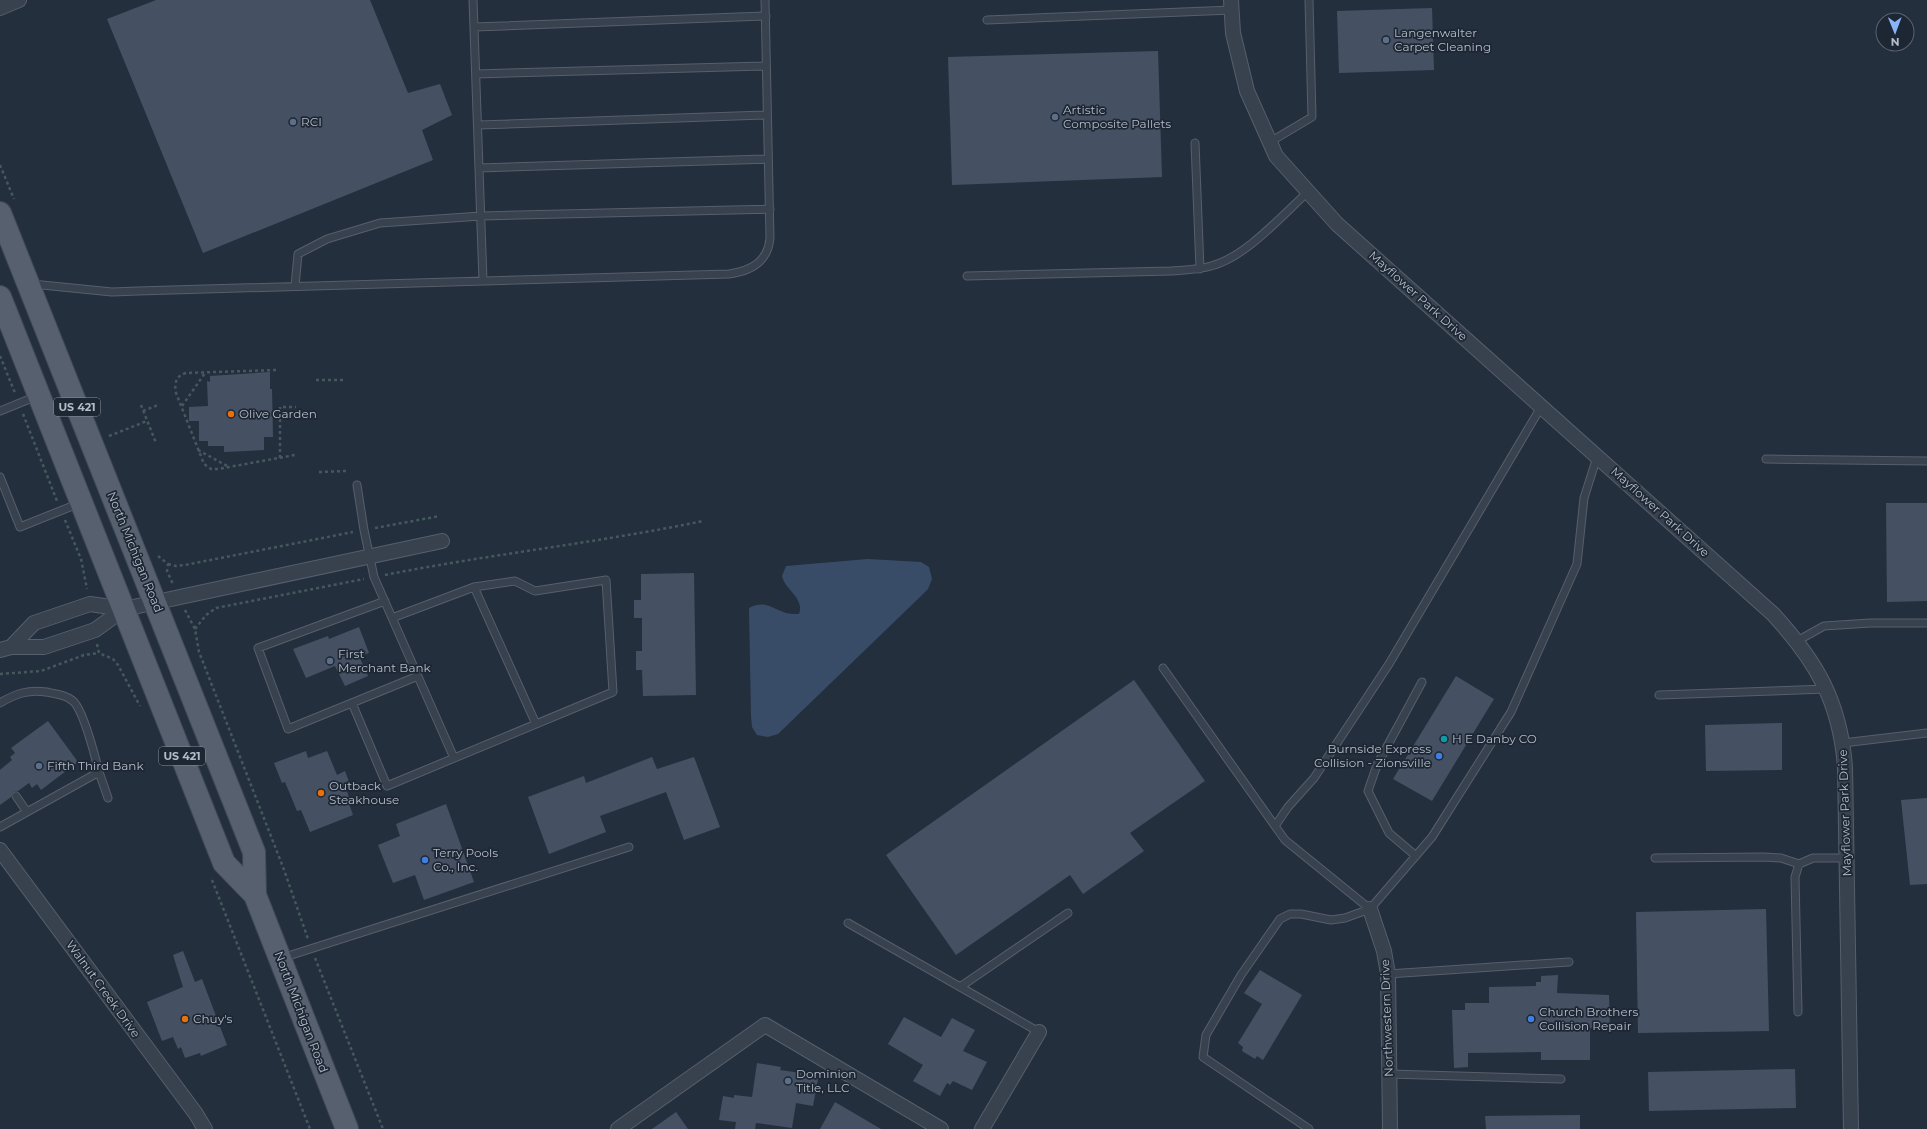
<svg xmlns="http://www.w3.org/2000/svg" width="1927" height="1129" font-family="Montserrat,sans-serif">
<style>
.water{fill:#394c67}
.building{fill:#455162}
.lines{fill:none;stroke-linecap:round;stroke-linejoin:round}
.lane-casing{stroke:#565f6c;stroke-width:9}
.street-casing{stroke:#565f6c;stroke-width:16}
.primary-casing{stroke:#414a57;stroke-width:24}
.path{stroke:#44595c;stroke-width:2.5;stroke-dasharray:3 3;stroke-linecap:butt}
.lane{stroke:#38414e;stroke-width:7}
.street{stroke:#38414e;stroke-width:14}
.primary{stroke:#56606e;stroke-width:22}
.service-dot{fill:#5c6f8a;stroke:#1d2633;stroke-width:1.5}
.food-dot{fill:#e8710a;stroke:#1d2633;stroke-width:1.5}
.culture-dot{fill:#0f9aa8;stroke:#1d2633;stroke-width:1.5}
.shop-dot{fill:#3f7fe0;stroke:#1d2633;stroke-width:1.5}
.labels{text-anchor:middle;stroke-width:3.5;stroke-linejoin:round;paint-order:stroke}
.shield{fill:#1d2633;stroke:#878f9c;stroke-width:1}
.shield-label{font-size:11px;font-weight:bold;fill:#b4bcc9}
.poi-label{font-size:12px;fill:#b4bcc9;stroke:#1d2633;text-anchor:start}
.street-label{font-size:12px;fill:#b4bcc9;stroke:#1d2633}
</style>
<rect width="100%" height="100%" fill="#242f3e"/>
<!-- water -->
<path class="water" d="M868,559l53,3 8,5 3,12 -4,10 -7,7 -143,138 -10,3 -11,-2 -5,-8 -1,-11 -2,-108c17,-8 21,0 37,5 4,1 9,1 13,1 6,-16 -14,-24 -17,-38l4,-10z"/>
<!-- building -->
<path class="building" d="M156,0h214l38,93 32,-9 12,31 -30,15 11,30 -230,93 -96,-234z
M1432,8l2,62 -95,3 -2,-62z
M1158,51l4,126 -210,8 -4,-128z
M270,372v17h2l1,48h-9v13l-40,2v-6h-16v-5h-9v-20h-10v-14l19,-1 -1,-25 3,1v-6z
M1886,503h41v98l-40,1z
M694,573l2,122 -53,1 -1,-26h-6v-19h6v-33h-8v-18h7v-26z
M359,627l10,26 -10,3 9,20 -23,10 -10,-20 -29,12 -13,-29 35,-13 1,3z
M1456,676l38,23 -62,102 -39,-22z
M1134,680l71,101 -75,52 14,18 -61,43 -13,-19 -114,80 -70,-100z
M48,721l30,41 -37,28 -4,-6 -5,4 -3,-5 -11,8 -5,1 -2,5 -11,8v-35l12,-10 -2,-3 5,-4 -4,-5z
M1782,723v47l-76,1 -1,-46z
M306,751l2,7 19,-7 10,24 8,-4 5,13 -5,2 5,14 -2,1 5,14 -43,17 -9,-22 -4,1 -12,-29 -3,1 -8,-20z
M652,757l5,12 37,-12 26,70 -36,13 -18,-48 -66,24 6,16 -57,22 -21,-57 56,-21 2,7z
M1927,798v86l-17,1 -9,-85z
M446,804l28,78 -50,18 -9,-25 -22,8 -15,-38 22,-9 -4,-12z
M1766,909l3,122 -131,2 -2,-121z
M183,951l12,31 7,-3 25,66 -26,11 -1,-3 -15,5 -4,-11 -3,2 -5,-12 -11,4 -15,-39 36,-15 -10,-32z
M1260,970l42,25 -39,65 -6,-4 -2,3 -13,-8 1,-4 -5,-4 24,-39 -18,-11z
M1558,975l-1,18 52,2 1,32 -20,1v32h-49v-8l-73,1v14l-14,1 -2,-58h13v-7h24v-16l47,-1v-4h5v-6z
M904,1017l37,20 11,-19 23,12 -12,21 24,11 -15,28 -19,-9 -3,4 -3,-2 -7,13 -27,-15 10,-16 -35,-21z
M757,1063l24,4 -1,3 21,3v4l17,2 -5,27 -17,-3 -4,25 -36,-5 -1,6h-20l1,-7 -17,-2 4,-24 11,2v-3l18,2z
M1795,1069l1,39 -147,3 -1,-39z
M835,1102l46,27h-61z
M676,1112l12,17h-36z
M1580,1115v14h-94l-1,-13z"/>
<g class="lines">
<defs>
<path id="lane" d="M473,0l10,281
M987,20l245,-10
M474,27l292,-11
M476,74l290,-8
M478,125l289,-10
M1270,142l42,-25 -3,-117
M1195,143l5,126
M479,168l289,-9
M967,276l204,-5c13,-1 27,-1 40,-5 35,-9 70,-50 97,-74
M32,284l80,8 26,-1 591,-17c22,-3 39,-12 41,-36l-5,-238
M295,286l3,-32 29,-15 53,-16 101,-7 289,-7
M0,411l37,-15
M1766,459l161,2
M0,477l20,50 60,-24
M357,485l7,45 10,47 80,181
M474,587l62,137
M385,601l-127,47 30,81 130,-53
M1797,641l27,-15 46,-3h57
M1163,668l112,158
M1659,695l167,-6
M0,703c15,-9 29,-14 46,-11 10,2 21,3 28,10 10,11 21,54 25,70l-99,55
M352,703l35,83 226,-94 -7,-112 -71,11 -20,-10 -41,6 -82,31
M1843,743l84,-10
M99,772l9,26
M16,796l11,16
M1416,856l-27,-23 -21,-42 9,-26 45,-83
M1655,858l109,-1 17,1 18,6
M1370,909l-85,-69 -10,-14 13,-19 26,-29 75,-114 152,-257
M848,923l191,109
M282,958l347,-111
M1388,974l181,-12
M960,987l108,-74
M1798,1012l-3,-135 4,-13 14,-6h34
M1389,1074l172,5
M1309,1129l-106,-72 3,-22 35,-60 39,-56 10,-5h11l30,6 14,-2 25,-9 62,-72 79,-125 66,-148 7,-66 13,-41"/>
<path id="street" d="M1231,0l2,33 14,58 29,65 61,68 436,390c44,48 67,88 72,153l6,362
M0,8l19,-8
M11,647l23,-24 56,-19 34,5 318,-68
M0,650l11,-3h33l51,-17 29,-21
M0,850l196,264 9,15
M1370,909l14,42 4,23 2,155
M618,1129l147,-104 176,104
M982,1129l57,-97"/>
<path id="primary" d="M0,213l254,639 1,43 92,234
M0,297l224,566 31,32"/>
</defs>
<!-- lane casing -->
<use href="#lane" class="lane-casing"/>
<!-- street casing -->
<use href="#street" class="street-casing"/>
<!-- primary casing -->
<use href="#primary" class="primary-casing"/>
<!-- path -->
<path class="path" d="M0,165l14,34
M0,356l15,37
M276,370l-90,3c-10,3 -12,10 -10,20l28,71 7,5h7l77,-14
M316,380h28
M141,405l15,38
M182,406l23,-33
M143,411l15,-6
M23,414l34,87
M109,436l38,-15
M198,450l31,17
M280,458v-51h16
M319,472l27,-1
M65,520l16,39 6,30
M375,528l65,-12
M158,556l10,8 -1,7 6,13
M168,564l8,2 9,-1 168,-33
M385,575c105,-21 213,-32 318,-54
M185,610l10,19 4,23 84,215 25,72
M195,629l11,-14 10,-7 148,-29
M97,644l2,9 14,6 5,6 22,41
M0,674l41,-3 43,-16 15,-2
M212,880l98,249
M315,958l68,171"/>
<!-- lane -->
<use href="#lane" class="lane"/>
<!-- street -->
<use href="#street" class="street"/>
<!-- primary -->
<use href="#primary" class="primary"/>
</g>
<!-- markers -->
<g class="service-dot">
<circle cx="1386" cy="40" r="4"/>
<circle cx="1055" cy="117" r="4"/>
<circle cx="293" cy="122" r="4"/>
<circle cx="330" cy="661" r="4"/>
<circle cx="39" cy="766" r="4"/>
<circle cx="788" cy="1081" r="4"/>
</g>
<g class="food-dot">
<circle cx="231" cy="414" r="4"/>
<circle cx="321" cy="793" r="4"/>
<circle cx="185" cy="1019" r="4"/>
</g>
<circle class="culture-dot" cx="1444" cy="739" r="4"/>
<g class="shop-dot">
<circle cx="1439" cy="756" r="4"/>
<circle cx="425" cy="860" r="4"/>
<circle cx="1531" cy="1019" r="4"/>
</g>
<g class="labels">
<!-- shield labels -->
<g class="shield">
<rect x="54" y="398" width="46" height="18" rx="3"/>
<rect x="159" y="747" width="46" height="18" rx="3"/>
</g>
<g class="shield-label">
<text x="77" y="411">US 421</text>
<text x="182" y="760">US 421</text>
</g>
<!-- poi labels -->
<g class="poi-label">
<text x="1394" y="37">Langenwalter<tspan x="1394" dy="14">Carpet Cleaning</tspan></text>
<text x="1063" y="114">Artistic<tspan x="1063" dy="14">Composite Pallets</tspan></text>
<text x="301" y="126">RCI</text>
<text x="239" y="418">Olive Garden</text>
<text x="338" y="658">First<tspan x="338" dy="14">Merchant Bank</tspan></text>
<text x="1452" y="743">H E Danby CO</text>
<text x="1431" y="753" text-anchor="end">Burnside Express<tspan x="1431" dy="14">Collision - Zionsville</tspan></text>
<text x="47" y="770">Fifth Third Bank</text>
<text x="329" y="790">Outback<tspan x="329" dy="14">Steakhouse</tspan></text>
<text x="433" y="857">Terry Pools<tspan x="433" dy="14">Co., Inc.</tspan></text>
<text x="1539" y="1016">Church Brothers<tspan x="1539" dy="14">Collision Repair</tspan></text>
<text x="193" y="1023">Chuy's</text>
<text x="796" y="1078">Dominion<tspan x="796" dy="14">Title, LLC</tspan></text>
</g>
<!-- street labels -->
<g class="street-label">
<text transform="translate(1418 296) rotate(42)" y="4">Mayflower Park Drive</text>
<text transform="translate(1660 512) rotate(42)" y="4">Mayflower Park Drive</text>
<text transform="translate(135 552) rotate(68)" y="4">North Michigan Road</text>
<text transform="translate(1845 813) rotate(-92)" y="4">Mayflower Park Drive</text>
<text transform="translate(103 989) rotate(54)" y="4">Walnut Creek Drive</text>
<text transform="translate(301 1012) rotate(69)" y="4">North Michigan Road</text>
<text transform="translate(1387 1018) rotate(-92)" y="4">Northwestern Drive</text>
</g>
</g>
<!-- north arrow -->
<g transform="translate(1895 32) rotate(179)"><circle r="19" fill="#1d2633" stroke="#59626f"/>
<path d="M0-3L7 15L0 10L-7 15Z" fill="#8ab4f8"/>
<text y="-6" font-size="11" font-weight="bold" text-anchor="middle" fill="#b4bcc9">N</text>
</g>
</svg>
